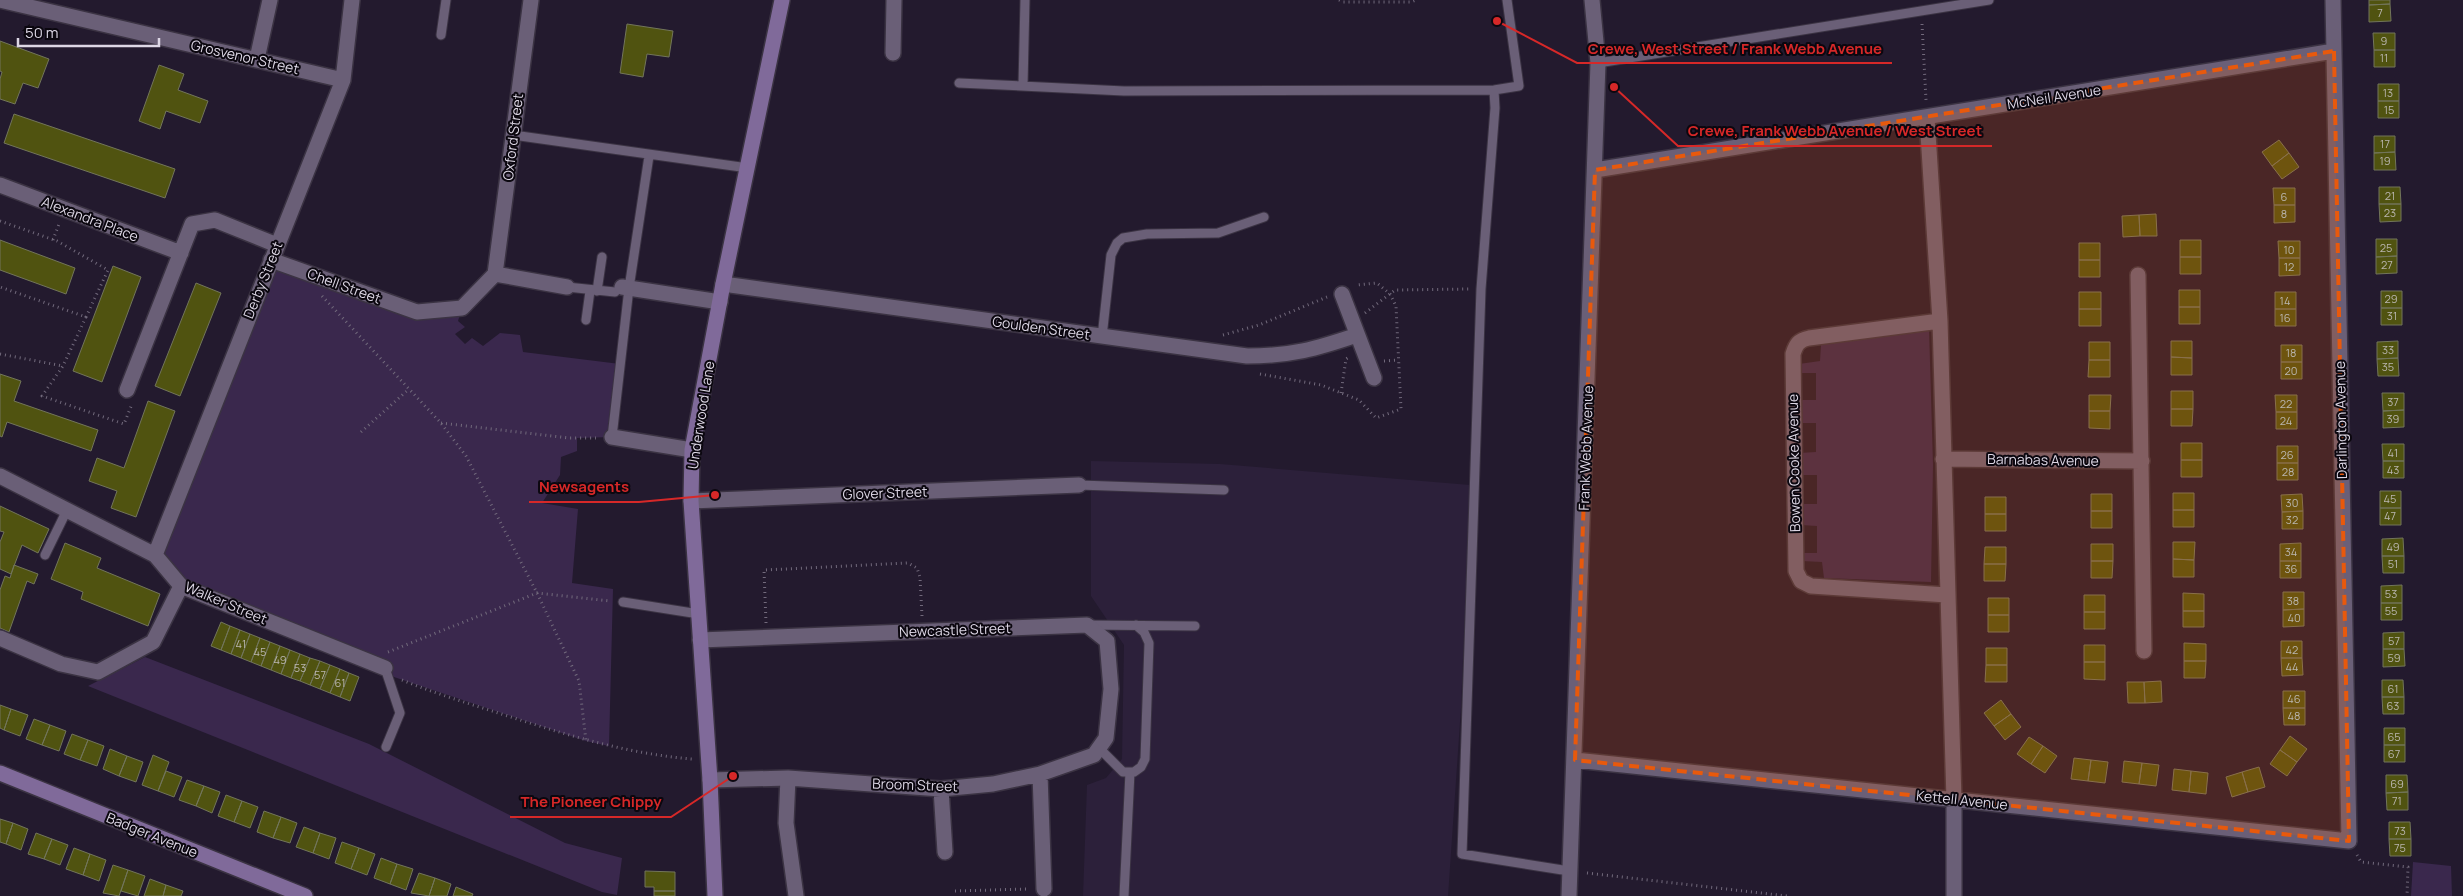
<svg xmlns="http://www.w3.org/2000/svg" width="2463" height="896" font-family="Manrope,sans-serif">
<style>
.built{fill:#2c203a}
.green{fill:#3a284d}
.building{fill:#505310;stroke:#72755b}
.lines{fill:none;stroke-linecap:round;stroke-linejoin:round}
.lane-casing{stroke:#3b3343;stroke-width:11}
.street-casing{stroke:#3b3343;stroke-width:18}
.secondary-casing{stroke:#3b3343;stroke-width:18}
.path{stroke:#726a7c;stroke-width:3;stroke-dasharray:1 4;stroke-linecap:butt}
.lane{stroke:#6a5f77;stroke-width:9}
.street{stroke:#6a5f77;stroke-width:15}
.secondary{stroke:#806a9a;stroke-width:15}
.marked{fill:#e8590c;fill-opacity:0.2;stroke:#e8590c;stroke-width:4;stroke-dasharray:10 6;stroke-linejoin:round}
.labels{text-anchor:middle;stroke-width:4;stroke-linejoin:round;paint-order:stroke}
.number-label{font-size:11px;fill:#bab6b0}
.street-label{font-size:14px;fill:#ddd7e5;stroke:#0b070f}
.leader{fill:none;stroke:#d62828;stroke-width:2}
.callout-dot{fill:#d62828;stroke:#0b070f;stroke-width:2}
.callout-label{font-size:15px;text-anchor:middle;font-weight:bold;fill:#d62828;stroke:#0b070f;stroke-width:4;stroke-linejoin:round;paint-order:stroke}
</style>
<rect width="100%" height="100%" fill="#231a2e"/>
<!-- built -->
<path class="built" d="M1091,461l129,3 250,21 -9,223 -13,188h-365l4,-111 19,-7 16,-19 2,-114 -33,-49z"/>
<!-- green -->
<path class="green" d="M271,260l146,52 45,-4 -4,13 7,6 -10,7 10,10 7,-6 11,8 17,-13 20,2 3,17 97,12 -8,73 -35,1v13l-16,6 -1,18 -18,28 36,6 -6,74 41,6 -4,157 -23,-5 -192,-64 -9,-9 -204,-82 -26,-31z
M1929,328l4,137 -2,117 -107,-4 -2,-16 -20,-1 -1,-8h16v-27l-16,-1v-21h16v-29h-17l-1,-22 17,-1v-29h-17v-23h17v-27h-17v-9l21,-3 1,-16z
M145,657l224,87 196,99 57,15 -5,37 -15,-3 -514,-206z
M2413,862l38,4 1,30h-41z"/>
<!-- building -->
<path class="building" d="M2369,0h21v4l-21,1z
M2390,4l1,17 -22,1v-17z
M627,24l46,7 -4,26 -22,-3 -4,23 -23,-4z
M2373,33h22v17h-21z
M0,41l49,18 -11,29 -15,-5 -8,21 -15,-5v-20l2,-7 -2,-1z
M2374,50h21v17h-21z
M159,65l25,9 -6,16 30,11 -8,22 -34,-12 -6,18 -21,-8z
M2378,84h21v17h-21z
M2378,101h21v17h-21z
M14,114l161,55 -10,29 -161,-55z
M2374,136h21v16l-21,1z
M2279,140l10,13 -17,13 -10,-14z
M2395,152l1,18h-22v-17z
M2289,153l10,14 -17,12 -10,-13z
M2379,187h21l1,17h-22z
M2273,188h22v17h-21z
M2379,204h22v17l-21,1z
M2274,205h21v17l-21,1z
M2156,214l1,22h-17l-1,-21z
M2139,215l1,21 -17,1 -1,-21z
M2376,239h21v17l-21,1z
M0,240l75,28 -9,26 -66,-24z
M2180,240h21v17h-21z
M2278,241h22v17h-21z
M2079,243h21v17h-21z
M2397,256v17l-21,1v-17z
M2180,257h21v17h-21z
M2279,258h21v17l-21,1z
M2079,260h21v17h-21z
M113,266l28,11 -39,105 -29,-11z
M196,283l25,10 -41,103 -25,-10z
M2179,290h21v17h-21z
M2381,291h21v17h-21z
M2079,292h22v17h-22z
M2275,292h21v17h-21z
M2179,307h21v17h-21z
M2381,308h21v17h-21z
M2079,309h22v17h-22z
M2275,309h21v17h-21z
M2171,341h21v17l-21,-1z
M2398,341v17l-21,1v-17z
M2089,342h21v18h-21z
M2281,345h21v17h-21z
M2171,357l21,1v17h-21z
M2398,358l1,18h-21l-1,-17z
M2089,360h21v17h-22z
M2281,362h21v17h-21z
M0,374l21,7 -7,20 84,29 -7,21 -84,-29 -5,15 -2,-1z
M2171,391h22v18h-22z
M2382,393h22v17l-21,1z
M2089,395h22l-1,16h-21z
M2275,395h22v17h-21z
M148,401l27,10 -39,106 -25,-9 6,-17 -28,-10 8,-23 27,10z
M2171,409h22l-1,17h-21z
M2404,410v17l-21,1v-17z
M2089,411h21v18l-21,-1z
M2276,412h21v17h-21z
M2181,443h21v17h-21z
M2382,444h22v17h-21z
M2277,446h21v17h-21z
M2181,460h21v17h-21z
M2383,461h21v17h-21z
M2277,463h21v17h-21z
M2380,491h21v17h-21z
M2173,493h21v17h-21z
M2091,494h21v17h-21z
M2302,494l1,17 -21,1 -1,-17z
M1985,497h21v17h-21z
M0,506l49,23 -11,24 -16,-8 -11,29 -11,-5v-27l4,-10 -4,-1z
M2380,508h21v17h-21z
M2173,510h21v17h-21z
M2091,511h21v17h-21z
M2303,511v18h-21v-17z
M1985,514h21v17h-21z
M2403,538l1,18h-22v-17z
M2173,542h22l-1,18 -21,-1z
M65,543l36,15 -4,10 63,26 -12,32 -67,-27 2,-7 -32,-13z
M2301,543v18h-21v-17z
M2091,544h22v17h-22z
M1985,547h21v17h-22z
M2382,556h22v17h-21z
M2173,559l21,1v17h-21z
M2091,561h22l-1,17h-21z
M2280,561h21v17h-21z
M1984,564h22l-1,17h-21z
M14,565l24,9 -4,10 -7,-3 -18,51 -9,-4v-38l5,-14 5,2z
M2402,585v18h-21v-17z
M2283,592h21v17l-21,1z
M2183,593l21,1v17h-21z
M2084,595h21v17h-21z
M1988,598h21v17h-21z
M2381,603h21v17h-21z
M2304,609v17l-21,1v-17z
M2183,611h21v16h-21z
M2084,612h21v17h-21z
M1988,615h21v17h-21z
M221,622l9,4 -9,24 -10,-4z
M230,626l10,4 -9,24 -10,-4z
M240,630l10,4 -9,24 -10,-4z
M2404,632v17h-21v-16z
M250,634l10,4 -9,24 -10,-4z
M260,638l10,4 -9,24 -10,-4z
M2281,641h21v17h-21z
M270,642l10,4 -9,24 -10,-4z
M2184,643l22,1v17h-22z
M2084,645h21v17h-21z
M280,646l10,4 -9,24 -10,-4z
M1986,648h21v17h-21z
M2383,649h21l1,17 -22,1z
M290,650l10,4 -9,24 -10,-4z
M300,654l10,4 -10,23 -9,-3z
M310,658l10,3 -10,24 -10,-4z
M2281,658h21l1,17 -21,1z
M320,661l10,4 -10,24 -10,-4z
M2184,661h22l-1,17h-21z
M2084,662h21v18l-21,-1z
M330,665l10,4 -10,24 -10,-4z
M1986,665h21v17h-22z
M340,669l9,4 -9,24 -10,-4z
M349,673l10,4 -9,24 -10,-4z
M2382,680h21l1,17h-22z
M2161,681l1,21 -17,1 -1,-21z
M2127,682h17l1,21h-17z
M2283,691h22v17h-22z
M2382,697h22v17h-21z
M2001,700l10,14 -17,12 -10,-13z
M0,705l11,4 -7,21 -4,-2z
M2283,708h22v17h-21z
M11,709l17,6 -8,21 -16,-6z
M2011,714l10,13 -16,13 -11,-14z
M34,719l16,6 -8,20 -16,-6z
M50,725l16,6 -7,20 -17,-6z
M2384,728h21v17h-21z
M72,734l16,6 -8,20 -16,-6z
M2290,736l17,13 -10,13 -17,-12z
M2029,737l14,9 -12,18 -14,-10z
M88,740l16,6 -7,20 -17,-6z
M2384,745h21v17h-21z
M2043,746l14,10 -12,17 -14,-9z
M110,749l17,7 -8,20 -16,-7z
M2280,750l17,12 -10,14 -17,-12z
M153,755l16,7 -11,29 -16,-6z
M127,756l16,6 -7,20 -17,-6z
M2074,758l17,2 -3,21 -17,-2z
M2091,760l17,2 -3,21 -17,-2z
M2124,761l18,2 -3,21 -17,-2z
M2142,763l17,2 -3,21 -17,-2z
M2259,767l6,20 -17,5 -6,-20z
M2174,769l17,2 -2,21 -17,-2z
M166,771l16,6 -8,20 -16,-6z
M2191,771l17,2 -2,21 -17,-2z
M2242,772l6,20 -16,5 -6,-20z
M2386,775h21l1,17 -22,1z
M187,780l17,6 -8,20 -17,-6z
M204,786l16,6 -8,21 -16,-7z
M2408,792v18h-21l-1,-17z
M226,795l16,6 -8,21 -16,-6z
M242,801l16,6 -8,21 -16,-6z
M264,811l17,6 -8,21 -16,-6z
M281,817l16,6 -7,20 -17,-5z
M0,819l13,4 -7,21 -6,-2z
M2389,822h21l1,17h-22z
M13,823l15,6 -7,21 -15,-6z
M304,827l16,6 -7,20 -17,-6z
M36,833l16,6 -8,20 -16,-5z
M320,833l16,5 -7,21 -16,-6z
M52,839l16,6 -8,20 -16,-6z
M2389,839h22v17h-21z
M342,842l17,6 -8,21 -16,-6z
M74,848l16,6 -7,21 -17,-6z
M359,848l16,6 -8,21 -16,-6z
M90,854l16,6 -7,21 -16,-6z
M381,858l16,6 -7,20 -16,-6z
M397,864l16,5 -7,21 -16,-6z
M113,865l15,5 -9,26 -16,-3z
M128,870l17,6 -7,20 -17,-5z
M645,871l30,1v19h-21v-4h-9z
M419,873l16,5 -6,18 -18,-3z
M435,878l16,6 -4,12h-18z
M150,879l16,6 -3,11h-19z
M166,885l17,6 -2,5h-18z
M456,887l17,7 -1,2h-19z
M654,891h21v5h-21z"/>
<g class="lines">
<defs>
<path id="lane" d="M441,35l5,-35
M1598,63l391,-63
M959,83l165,8 370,-1 25,-4 -12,-86
M1023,85l2,-85
M1494,90l1,18 -14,181 -19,565 107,17
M513,135l235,33
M567,287l48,5
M597,291l5,-34
M586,320l4,-29
M1102,337l9,-82 6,-12 6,-5 24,-4 71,-1 46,-16
M612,437l17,-149 20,-132
M1079,485l145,5
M45,555l22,-45
M623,602l76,12
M1087,625l108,1
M385,668l15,45 -14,34
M1099,748l24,24h11l7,-5 4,-8 4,-116 -5,-11 -8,-7
M1124,896l6,-124"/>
<path id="street" d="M0,0l343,80
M893,53l1,-53
M257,59l13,-59
M1927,118l13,203 14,479v96
M1595,170l739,-119
M0,185l181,68
M271,260l146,52 45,-4 33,-34 36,-274
M495,274l72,13
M2138,275l6,376
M723,284l524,72c44,0 69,-7 110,-21
M622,287l98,15
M1342,294l32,84
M1940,321l-131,17c-10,2 -13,6 -16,16l3,217 5,10 10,5 136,9
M127,390l65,-166 23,-4 62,25
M612,437l80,13
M1943,459l199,2
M0,476l155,79 26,31 204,82
M691,501l388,-16
M155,555l188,-475 9,-80
M0,638l61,26 37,8 55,-30 28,-56
M700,640l387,-15 20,16 4,48 -5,49 -12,17 -54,19 -47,10 -52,5 -153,-11 -78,2
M1575,760l774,81 -16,-841
M1040,774l4,115
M788,778l-2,45 10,73
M941,789l4,63
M1569,896l29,-833 -6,-63"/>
<path id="secondary" d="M0,773l305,123
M715,896l-5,-116 -19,-279 1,-51 31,-166 59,-284"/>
</defs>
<!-- lane casing -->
<use href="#lane" class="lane-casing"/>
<!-- street casing -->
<use href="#street" class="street-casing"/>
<!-- secondary casing -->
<use href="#secondary" class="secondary-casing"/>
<!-- path -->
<path class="path" d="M1339,0l4,2h68l5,-2
M1922,24l4,76
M0,221l57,20 51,29 -22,47 -86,-30
M53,240l6,-16
M322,296l118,126 26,34 71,137 42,88 7,60
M1365,313l30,-23 74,-1
M86,317l-23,49 -21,30 82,28 8,-20
M1223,335l36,-10 68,-28
M0,354l63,12
M1384,361l15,-1
M1260,374l61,11 38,15 17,18 25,-9 -5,-103 -6,-12 -13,-11 -21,2
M1341,393l5,-34 3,-2
M441,423l128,15h27
M361,432l48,-43
M766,623l-2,-53 144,-7 9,5 3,9 2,39
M388,652l149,-59 73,8
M402,680c37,15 75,26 112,38 59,19 117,36 178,41
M2357,855l4,7 47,5 -1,29
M1587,873l200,23
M955,891l72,-2"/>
<!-- lane -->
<use href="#lane" class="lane"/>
<!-- street -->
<use href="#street" class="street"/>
<!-- secondary -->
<use href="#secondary" class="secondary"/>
</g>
<!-- marked area -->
<path class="marked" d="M2334,51l15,790 -774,-81 20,-590z"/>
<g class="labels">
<!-- number labels -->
<g class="number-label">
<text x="2380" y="17">7</text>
<text x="2384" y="45">9</text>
<text x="2384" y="62">11</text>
<text x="2388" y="97">13</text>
<text x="2389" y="114">15</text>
<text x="2385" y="148">17</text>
<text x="2385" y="165">19</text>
<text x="2390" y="200">21</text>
<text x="2284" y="201">6</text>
<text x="2390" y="217">23</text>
<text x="2284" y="218">8</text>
<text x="2386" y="252">25</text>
<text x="2289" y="254">10</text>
<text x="2387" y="269">27</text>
<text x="2289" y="271">12</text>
<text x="2391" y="303">29</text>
<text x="2285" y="305">14</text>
<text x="2392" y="320">31</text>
<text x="2285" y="322">16</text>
<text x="2388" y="354">33</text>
<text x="2291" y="357">18</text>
<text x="2388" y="371">35</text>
<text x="2291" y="375">20</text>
<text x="2393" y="406">37</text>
<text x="2286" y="408">22</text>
<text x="2393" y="423">39</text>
<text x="2286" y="425">24</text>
<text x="2393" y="457">41</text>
<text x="2287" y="459">26</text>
<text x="2393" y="474">43</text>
<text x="2288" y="476">28</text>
<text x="2390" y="503">45</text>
<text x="2292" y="507">30</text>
<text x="2390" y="520">47</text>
<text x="2292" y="524">32</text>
<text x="2393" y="551">49</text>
<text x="2291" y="556">34</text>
<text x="2393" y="568">51</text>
<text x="2291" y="573">36</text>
<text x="2391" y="598">53</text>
<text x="2293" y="605">38</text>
<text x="2391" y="615">55</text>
<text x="2294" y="622">40</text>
<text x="2394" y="645">57</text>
<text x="241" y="648">41</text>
<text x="2292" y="654">42</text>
<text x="260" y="656">45</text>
<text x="2394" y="662">59</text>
<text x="280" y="664">49</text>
<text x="2292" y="671">44</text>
<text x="300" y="672">53</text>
<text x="320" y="679">57</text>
<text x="340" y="687">61</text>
<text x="2393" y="693">61</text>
<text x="2294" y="703">46</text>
<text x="2393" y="710">63</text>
<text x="2294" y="720">48</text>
<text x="2394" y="741">65</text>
<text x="2394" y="758">67</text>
<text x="2397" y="788">69</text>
<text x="2397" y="805">71</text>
<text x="2400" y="835">73</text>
<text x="2400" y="852">75</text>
</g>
<!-- street labels -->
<g class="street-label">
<text transform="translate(245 57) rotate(13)" y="5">Grosvenor Street</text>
<text transform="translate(2054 97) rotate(-9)" y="5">McNeil Avenue</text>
<text transform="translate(513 137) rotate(-83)" y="5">Oxford Street</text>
<text transform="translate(90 219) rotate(21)" y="5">Alexandra Place</text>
<text transform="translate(263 280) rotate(-68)" y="5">Derby Street</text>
<text transform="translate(344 286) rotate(20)" y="5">Chell Street</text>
<text transform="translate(1041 328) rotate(8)" y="5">Goulden Street</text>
<text transform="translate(701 415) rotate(-81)" y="5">Underwood Lane</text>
<text transform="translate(2341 420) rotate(-91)" y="5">Darlington Avenue</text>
<text transform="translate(1586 448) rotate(-88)" y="5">Frank Webb Avenue</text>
<text transform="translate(2043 460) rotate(1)" y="5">Barnabas Avenue</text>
<text transform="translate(1794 463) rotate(-91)" y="5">Bowen Cooke Avenue</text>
<text transform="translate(885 493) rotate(-2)" y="5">Glover Street</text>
<text transform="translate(226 603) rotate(23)" y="5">Walker Street</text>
<text transform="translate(955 630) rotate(-2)" y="5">Newcastle Street</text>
<text transform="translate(915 785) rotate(2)" y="5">Broom Street</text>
<text transform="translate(1962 800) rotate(6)" y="5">Kettell Avenue</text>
<text transform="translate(152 835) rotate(22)" y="5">Badger Avenue</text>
</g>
</g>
<!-- callouts -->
<path class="leader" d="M1497 21L1577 63H1892M1614 87L1678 146H1992M715 495L639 502H529M733 776L671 817H510"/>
<g class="callout-dot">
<circle cx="1497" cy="21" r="5"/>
<circle cx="1614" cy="87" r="5"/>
<circle cx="715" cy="495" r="5"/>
<circle cx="733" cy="776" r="5"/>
</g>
<g class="callout-label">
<text x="1735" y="54">Crewe, West Street / Frank Webb Avenue</text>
<text x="1835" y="136">Crewe, Frank Webb Avenue / West Street</text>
<text x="584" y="492">Newsagents</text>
<text x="591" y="807">The Pioneer Chippy</text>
</g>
<!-- scale -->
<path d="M18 38v8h141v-8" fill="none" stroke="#ddd7e5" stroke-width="2.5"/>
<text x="25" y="38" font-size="15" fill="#ddd7e5" stroke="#0b070f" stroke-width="4" paint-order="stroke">50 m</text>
</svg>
